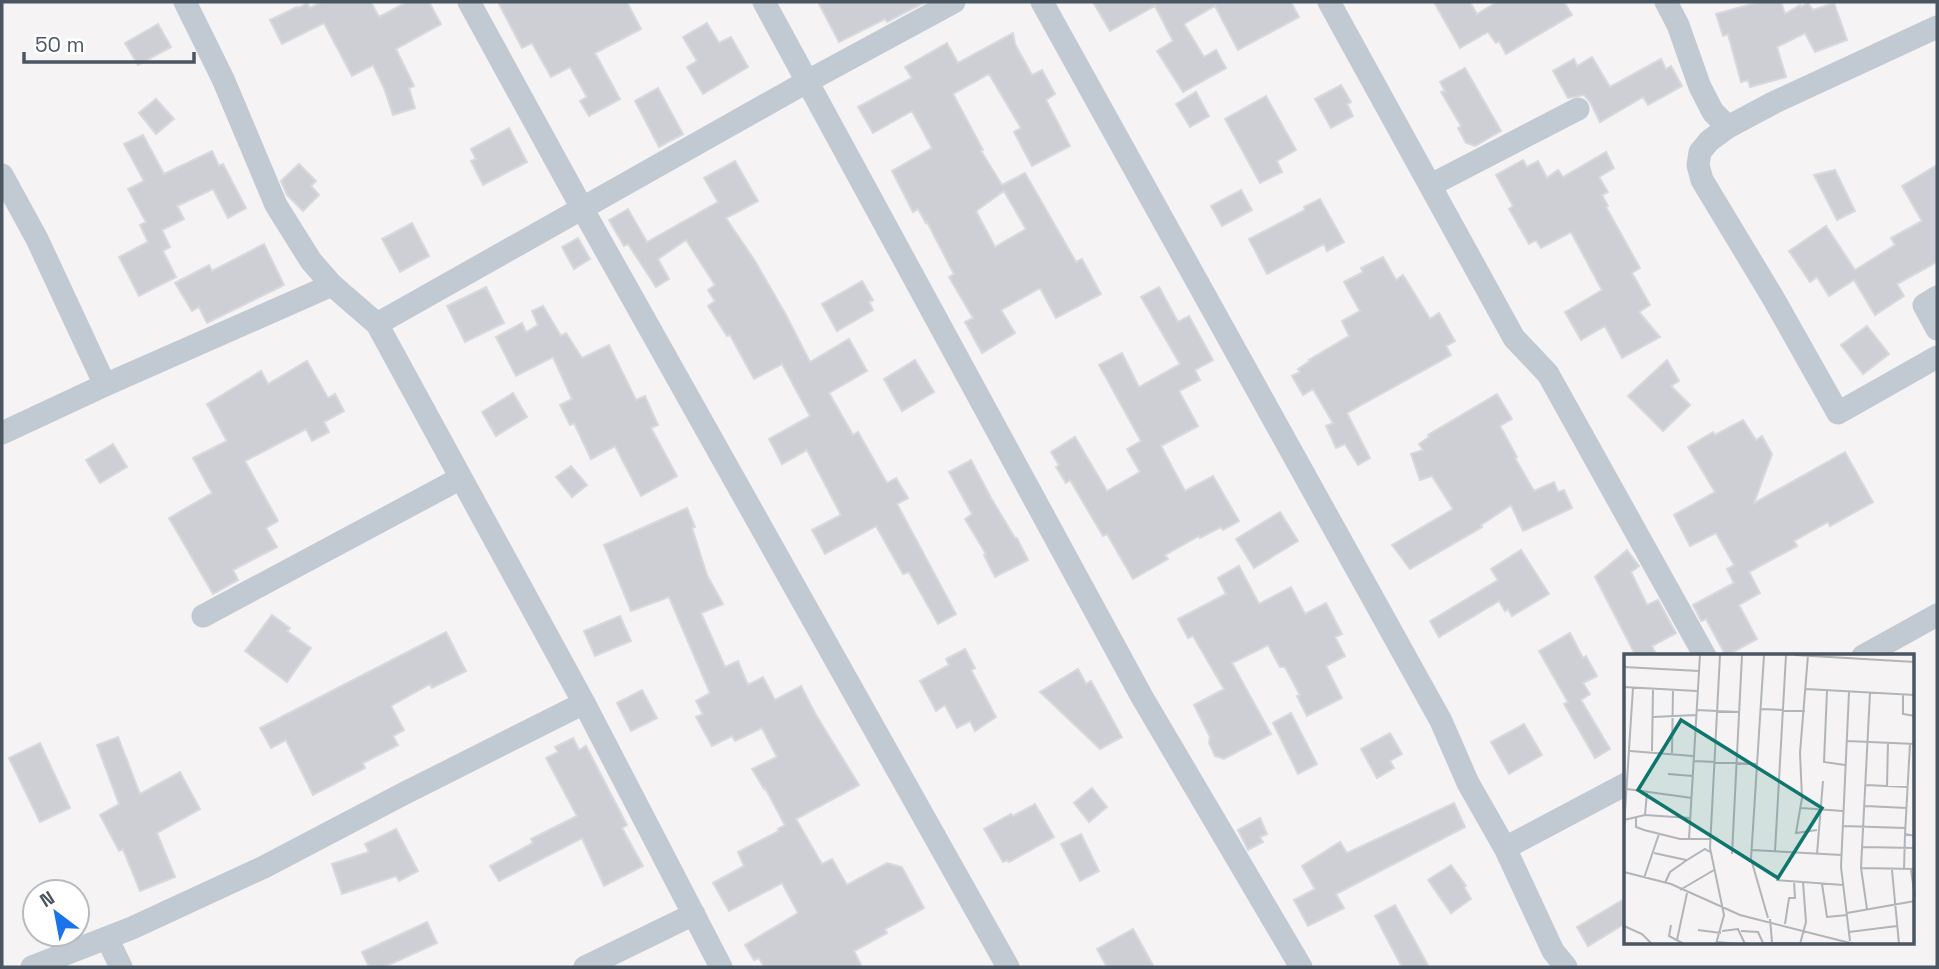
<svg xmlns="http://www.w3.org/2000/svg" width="1939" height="969" font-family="'Space Grotesk',sans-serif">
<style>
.building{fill:#cdcfd5;stroke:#d7d9de;stroke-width:2;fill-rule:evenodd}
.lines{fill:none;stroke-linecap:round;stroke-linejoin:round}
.minor{stroke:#c1cad2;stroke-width:23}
.inset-road{fill:none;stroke:#b1b4b9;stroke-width:2}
.view{fill:#0f766e;fill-opacity:0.15;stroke:#0f766e;stroke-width:3.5}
.inset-edge{fill:none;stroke:#4a5661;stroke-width:3.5}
</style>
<rect width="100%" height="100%" fill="#f5f3f3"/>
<!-- building -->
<path class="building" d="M322,2h49l8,15 28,-15h22l12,22 -45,25 18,37 -5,2 6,20 -22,7 -9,-27 -11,-23 -21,11 -28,-53 -42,21 -12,-24 27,-13 1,1 9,-5 3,5z
M498,2h129l14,27 -46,24 25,46 -31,17 -9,-15 7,-4 -17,-30 -19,10 -19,-34 -10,5z
M818,2h107l-38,20 -2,-3 -46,23z
M1093,2h198l8,15 -61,33 -23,-44 -31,18 20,33 12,-7 10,18 -43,24 -26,-41 16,-10 -18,-35 -45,25z
M1434,2h36l7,12 20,-12h67l8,13 -66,39 -7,-13 -3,2 -8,-11 -28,16z
M1759,2h22l4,12 15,-9 1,2 7,-4 5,7 21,-7 13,37 -32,12 -10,-19 -28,14 9,30 -36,10 -2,-7 -7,2 -13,-48 -5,2 -7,-22z
M707,23l12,20 12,-6 17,30 -45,27 -16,-27 10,-6 -14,-24z
M158,24l13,23 -33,18 -13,-22z
M1013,33l2,11 17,31 10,-5 13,24 -9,6 24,46 -38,20 -18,-34 7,-4 -32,-54 -36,20 30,56 -2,1 21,34 23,-12 51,89 6,-3 19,35 -45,24 -16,-30 -39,22 14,23 -33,20 -17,-31 8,-4 -24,-41 5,-3 -27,-52 -1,1 -8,-14 -5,3 -21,-41 40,-23 -20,-37 -39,22 -15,-26 54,-29 -7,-11 42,-24 11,20zM1004,191l22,38 -31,18 -19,-36z
M1592,57l18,30 51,-28 5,10 5,-3 11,20 -34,19 -5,-8 -43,25 -10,-20 -6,-7 -16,3 -15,-27 21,-12 3,7z
M1465,68l36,63 -26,15 -9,-3 -8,-15 3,-2 -20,-34 4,-1 -5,-9z
M1341,85l10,17 -4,2 6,12 -22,12 -16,-29z
M658,88l25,46 -24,13 -24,-46z
M1196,92l13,24 -19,11 -14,-23z
M1266,96l30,54 -19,11 5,11 -22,11 -35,-64z
M156,99l18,20 -18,15 -17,-21z
M509,128l18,34 -44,23 -12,-24 5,-2 -5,-10z
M143,135l21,39 48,-23 7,15 4,-2 23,44 -18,10 -15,-29 -36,17 7,13 -22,11 8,17 -7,4 13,26 -37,19 -20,-39 29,-15 -8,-17 6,-3 -18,-33 16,-8 -20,-37z
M1606,152l8,16 -15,9 9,15 -6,3 6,11 -2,1 34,61 -8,5 18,32 -11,7 21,25 -38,21 -17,-32 -24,14 -16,-28 37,-22 -31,-58 -30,16 -5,-8 -7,4 -20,-35 4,-3 -17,-31 27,-15 4,7 11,-6 9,17 11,-8 5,7z
M735,161l23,40 -32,17 29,43 31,54 24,47 39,-23 18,32 -38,22 24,42 5,-3 29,51 9,-5 12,20 -11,6 59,110 -18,10 -29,-52 -6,2 -27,-48 -51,28 -13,-24 29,-15 -34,-65 -25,14 -13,-25 41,-23 -28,-52 -28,15 -24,-44 -3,1 -19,-30 7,-5 -7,-11 7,-5 -29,-45 -28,19 11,20 -13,8 -28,-43 -4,2 -15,-26 19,-11 19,33 71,-40 -14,-24z
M299,164l17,17 -5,5 8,9 -16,16 -16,-16 -6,-14z
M1937,165v97l-40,22 7,12 -29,19 -21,-35 -25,16 -12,-19 -7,5 -21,-31 37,-25 29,44 40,-25 -4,-7 31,-17 -20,-35z
M1835,170l20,41 -18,9 -23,-45z
M1241,190l11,20 -30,16 -11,-20z
M1320,199l24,43 -17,9 -3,-7 -57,30 -18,-35 56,-29 -1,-3z
M412,223l17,33 -29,16 -18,-33z
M578,238l12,21 -16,10 -12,-22z
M264,244l20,41 -77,38 -8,-16 -7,4 -17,-28 34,-18 3,6z
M1383,257l13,23 7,-5 27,44 9,-6 16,28 -9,5 5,9 -104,58 23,45 -12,7 -13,-21 -9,4 -10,-22 7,-3 -20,-34 -10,6 -11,-19 8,-4 -2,-3 12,-8 -1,-1 40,-24 -7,-15 18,-10 -16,-29 19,-10 -2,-4z
M862,281l11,19 -4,2 4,8 -36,21 -15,-27z
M486,287l18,36 -39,19 -18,-36z
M1159,287l19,35 11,-6 24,44 -18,10 5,10 -21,11 19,35 -37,20 24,45 28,-15 26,45 -16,9 -2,-3 -21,11 -1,-2 -34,19 3,4 -35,20 -26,-45 -4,2 -33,-56 -4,3 -10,-16 3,-2 -8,-13 24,-15 32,54 33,-19 -13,-23 14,-8 -42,-76 23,-12 17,34 41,-23 -39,-67z
M543,306l18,30 5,-3 16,25 27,-13 27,55 9,-4 13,29 -7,3 26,48 -36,20 -26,-50 -24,13 -17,-36 -4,2 -10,-20 12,-6 -19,-42 -37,19 -20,-39 26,-14 4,9 12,-7 -6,-14z
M1867,326l22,28 -26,20 -22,-29z
M915,360l19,32 -32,19 -18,-32z
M1667,360l12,21 -8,5 19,19 -27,26 -35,-35z
M307,361l21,37 7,-4 9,17 -20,11 5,10 -17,9 -6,-12 -61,32 33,60 -12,7 11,19 -44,23 5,10 -25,14 -44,-76 43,-25 -19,-35 34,-17 -20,-37 54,-33 7,13z
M513,393l14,24 -31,19 -14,-24z
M1497,394l15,25 -12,7 17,31 -2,1 19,33 20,-9 4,10 6,-2 8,18 -49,23 -12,-26 -30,20 1,2 -72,42 -18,-24 61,-36 -21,-33 -12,4 -9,-26 12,-4 -4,-6 10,-7 -1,-2z
M1743,420l13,20 6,-4 10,18 -18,49 91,-51 28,50 -43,24 -2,-4 -34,19 3,5 -48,26 11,21 -21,12 18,34 -31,17 -20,-37 -5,2 -8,-16 41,-22 -7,-14 7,-4 -18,-32 -26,13 -16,-31 41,-23 -27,-45 25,-15 2,3z
M113,444l14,23 -27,16 -14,-23z
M971,460l20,38 24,40h2l11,22 -33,17 -11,-22 2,-1 -21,-35 7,-5 -23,-42z
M571,466l16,19 -15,12 -16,-20z
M687,508l8,19 -3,1 15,47 16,29 -22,9 24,54 13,-6 10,24 15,-8 12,23 26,-14 15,29 43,70 -63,34 26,45 10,-5 15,26 40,-22 15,4 22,41 -39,21 2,4 -33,18 8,16h-98l-5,-9 -5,2 -9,-15 53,-32 -16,-30 -53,28 -16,-28 31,-17 -6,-14 41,-21 -1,-2 7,-4 -20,-37 -1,1 -12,-20 25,-12 -15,-29 -27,13 -3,-5 -20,10 -16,-29 7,-3 -7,-13 14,-8 -41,-96 -38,14 -27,-66z
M1280,512l18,29 -44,27 -18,-29z
M1521,550l28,44 -37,22 -4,-7 -3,2 -6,-10 -60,36 -9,-16 68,-41 -7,-11z
M1627,550l12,16 -8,6 16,33 11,-5 18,33 -24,13 5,10h-21l-41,-79z
M1239,566l20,38 32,-17 14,27 21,-11 16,31 -7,3 10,19 -19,10 16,32 -35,18 -10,-20 3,-1 -15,-28h-5l-12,-22 -36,18 39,71 -47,25 -9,-3 -6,-13 1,-6 -16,-32 30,-16 -31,-53 -5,2 -10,-19 48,-25 -8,-16z
M272,615l18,13 -3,3 24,17 -24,34 -42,-31z
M620,616l11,25 -36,15 -11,-25z
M446,632l20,39 -34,17 -2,-4 -39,22 13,24 -11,6 5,9 -35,18 2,5 -52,27 -27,-55 -15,8 -11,-20z
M1570,633l13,25 3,-2 11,20 -14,7 7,11 -9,6 29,49 -15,9 -31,-54 4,-2 -29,-51z
M965,649l10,19 -4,2 25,47 -21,14 -5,-10 -13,7 -12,-23 -9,6 -16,-30 29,-16 -3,-6z
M1078,669l8,15 5,-3 31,56 -22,12 -60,-57z
M642,690l15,28 -26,13 -14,-28z
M1291,713l26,51 -19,10 -25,-51z
M1524,724l18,31 -33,19 -18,-32z
M1390,733l12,21 -12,7 4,7 -17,10 -16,-29z
M118,737l22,57 40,-22 20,37 -43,24 18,44 -35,14 -17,-42 -4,2 -19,-36 19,-11 -22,-59z
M573,738l6,12 7,-4 41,79 -5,3 21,38 -39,20 -22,-48 -83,43 -9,-15 43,-23 -2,-4 46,-23 -31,-58 12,-6 -3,-5z
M40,743l30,65 -30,14 -31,-64z
M1092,788l15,19 -18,15 -15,-19z
M1454,803l11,24 -129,67 8,14 -36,18 -14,-26 21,-11 -13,-23 38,-24 7,11z
M1035,804l19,33 -45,25 -2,-2 -4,2 -19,-33 27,-15 2,2z
M1260,818l7,16 -7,3 3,5 -15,8 -10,-20z
M396,829l22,42 -19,10 -3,-5 -54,18 -10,-30 37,-12 -4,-8z
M1081,834l18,37 -19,10 -19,-37z
M1451,865l15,21 -2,1 7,12 -20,14 -23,-33z
M1626,898v25l-38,23 -11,-19z
M1395,905l34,62h-27l-27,-51z
M427,922l10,21 -53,24h-15l-7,-15z
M1133,929l21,38h-47l-10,-18z"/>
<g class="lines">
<!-- minor -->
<path class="minor" d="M185,2l38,77 53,126 35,56 21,24 45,39 207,379 137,264
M469,2l113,206 426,759
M764,2l378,695 159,270
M1042,2l399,719 27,62 37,65 48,103 13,16
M1329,2l185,336 34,36 157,282
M1666,2l12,23 22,62 13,25 15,15
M1937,27l-164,76 -45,24 -19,14 -9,11 -2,13 4,15 70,116 66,117 99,-56
M2,175l35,64 68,146
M1431,185l147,-76
M1937,297l-13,8 13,24
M377,324l431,-243 146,-79
M2,433l103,-48 227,-100
M203,616l258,-138
M1863,656l74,-41
M1505,848l121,-64
M107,938l14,29
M32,967l100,-39 132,-61 139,-73 181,-91
M585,967l109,-53"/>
</g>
<!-- overview -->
<g transform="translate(1624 654)">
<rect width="290" height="290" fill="#f5f3f3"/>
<path class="inset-road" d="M140,1l-13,204 17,59M171,1l120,7M184,1l-8,98 2,45 -6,35 21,-3M0,13l75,4M0,33l73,4M182,35l109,6M203,37l-3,71 21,3M225,38l-8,175 9,74M279,41v19l12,2M137,55l44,2M72,56l43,2M29,63l43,-2M223,87l68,3M286,90l-5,90 10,2M6,97l63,5M28,97l1,-62M48,99l1,-63M70,107l63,3M44,120l25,2M242,131l42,2M263,132l1,-44M3,135l65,9M241,152l42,2M177,154l42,3M21,161l2,-22M12,164v9l8,3 36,9h31M0,166l21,-5 45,3M219,172l62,2M0,173l9,-139M65,185l11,-184M238,193l53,1M128,196l90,5M151,197l11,-196M30,199l32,7M108,200l10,-199M193,200l6,-73M237,214l54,1M268,216l7,74M280,216l1,-36M287,216l4,27M0,218l47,12 69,31 114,29M20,224l15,-44M152,226l27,2M41,229l5,-11 17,-12 18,-11 5,3M198,230l5,33 20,-2M56,236l34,-20M243,255l-6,-41 9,-175M223,259l68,-12M146,265l2,23M161,270l4,-26h6l-1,-17M47,271l-2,11 15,8M0,272l18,8 10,10M74,276l23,3M98,277l16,-2 7,15M117,277l17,1 5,11h37M225,278l48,-6M53,286l10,-47M93,288l23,2M92,290l8,-29 -14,-67 10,-193M176,290l6,-22 -3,-40 40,3"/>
<path class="view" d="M57,66l141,88 -44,70 -140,-88z"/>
<rect width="290" height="290" class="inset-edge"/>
</g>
<!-- border -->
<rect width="1939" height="969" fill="none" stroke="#4a5661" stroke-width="7"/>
<!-- north arrow -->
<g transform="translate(56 913) rotate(328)"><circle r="33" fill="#ffffff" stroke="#b7bbc0" stroke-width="2"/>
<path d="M0-5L12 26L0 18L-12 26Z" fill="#1a73e8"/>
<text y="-10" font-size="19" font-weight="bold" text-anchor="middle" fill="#4a5661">N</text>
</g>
<!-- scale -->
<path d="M24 52v10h170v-10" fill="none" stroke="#4a5661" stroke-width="3.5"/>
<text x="35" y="52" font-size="21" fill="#4a5661" stroke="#ffffff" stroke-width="5" paint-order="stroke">50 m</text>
</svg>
